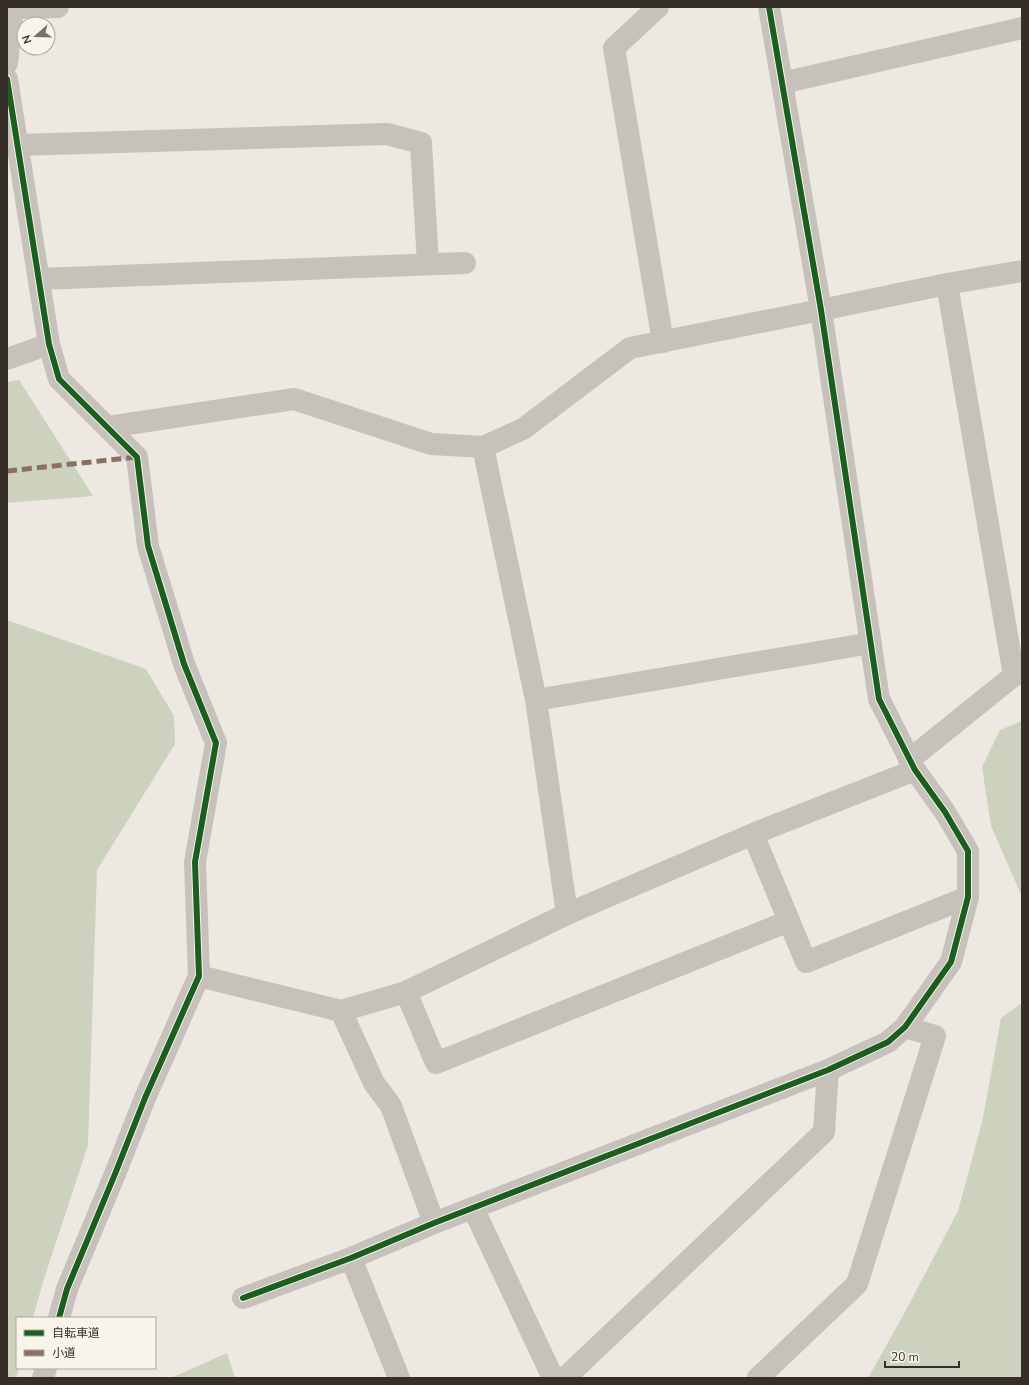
<svg xmlns="http://www.w3.org/2000/svg" width="1029" height="1385" font-family="'Nunito Sans','Noto Sans JP',sans-serif">
<style>
.green{fill:#ccd2bd}
.lines{fill:none;stroke-linecap:round;stroke-linejoin:round}
.minor{stroke:#c6c1bb;stroke-width:22}
.tertiary{stroke:#c6c1bb;stroke-width:22}
.quiet{stroke:#8d6e63;stroke-width:5;stroke-dasharray:10 5;stroke-linecap:butt}
.cycleway-casing{stroke:#f9f4ea;stroke-width:8}
.cycleway{stroke:#1b5e20;stroke-width:6}
</style>
<rect width="100%" height="100%" fill="#ede9e2"/>
<!-- green -->
<path class="green" d="M19,380l74,116 -86,7v-121z
M7,620l139,49 28,47 1,28 -78,126 -9,275 -45,137 -10,36h-16v50h2l-3,10h-9z
M1022,721v176l-31,-71 -9,-59 18,-37z
M1022,1003v375h-154l37,-66 53,-101 25,-93 18,-100z
M227,1353l8,25h-64z"/>
<g class="lines">
<!-- minor -->
<path class="minor" d="M658,7l-44,41 49,294
M13,8l45,-1
M782,83l240,-55
M17,145l370,-11 34,9 7,121
M39,279l426,-16
M947,284l67,392
M7,359l42,-15
M108,427l186,-28 137,45 52,3 40,-18 107,-81 191,-38 126,-26 75,-13
M483,447l53,253 31,214
M536,700l335,-57
M909,760l113,-91
M753,834l53,128 162,-65
M199,976l142,35 65,-19 161,-78 186,-80 162,-64
M406,992l30,71 353,-142
M341,1011l33,72 17,23 43,117
M473,1208l80,170
M351,1258l48,120
M243,1298l108,-40 83,-35 394,-153 60,-28 17,-15 46,-65 17,-65v-46l-23,-39 -30,-42 -36,-71 -58,-389
M565,1378l259,-246 4,-62
M758,1378l99,-94 78,-248 -30,-9"/>
<!-- tertiary -->
<path class="tertiary" d="M769,7l52,303
M7,63l6,-56
M7,79l42,265 10,35 78,78 11,89 36,118 32,79 -21,119 4,114 -54,122 -30,76 -48,115 -8,29
M43,1378l3,-10"/>
<!-- quiet -->
<path class="quiet" d="M7,471l130,-14"/>
<defs>
<path id="cycleway" d="M7,79l42,265 10,35 78,78 11,89 36,118 32,79 -21,119 4,114 -54,122 -30,76 -48,115 -8,29
M243,1298l108,-40 83,-35 394,-153 60,-28 17,-15 46,-65 17,-65v-46l-23,-39 -30,-42 -36,-71 -58,-389 -52,-303"/>
</defs>
<!-- cycleway casing -->
<use href="#cycleway" class="cycleway-casing"/>
<!-- cycleway -->
<use href="#cycleway" class="cycleway"/>
</g>
<!-- border -->
<rect width="1029" height="1385" fill="none" stroke="#362f29" stroke-width="16"/>
<!-- legend -->
<rect x="16" y="1317" width="140" height="52" fill="#f9f4ea" stroke="#aba59d"/>
<rect x="24" y="1330" width="20" height="6" fill="#1b5e20" stroke="#aba59d"/>
<text x="52" y="1337" font-size="12" fill="#362f29">自転車道</text>
<rect x="24" y="1350" width="20" height="6" fill="#8d6e63" stroke="#aba59d"/>
<text x="52" y="1357" font-size="12" fill="#362f29">小道</text>
<!-- north arrow -->
<g transform="translate(36 36) rotate(250)"><circle r="19" fill="#f9f4ea" stroke="#aba59d"/>
<path d="M0-3L7 15L0 10L-7 15Z" fill="#76706a"/>
<text y="-6" font-size="11" font-weight="bold" text-anchor="middle" fill="#362f29">N</text>
</g>
<!-- scale -->
<path d="M885 1361v6h74v-6" fill="none" stroke="#362f29" stroke-width="2"/>
<text x="891" y="1361" font-size="12" fill="#362f29" stroke="#f9f4ea" stroke-width="3" paint-order="stroke">20 m</text>
</svg>
